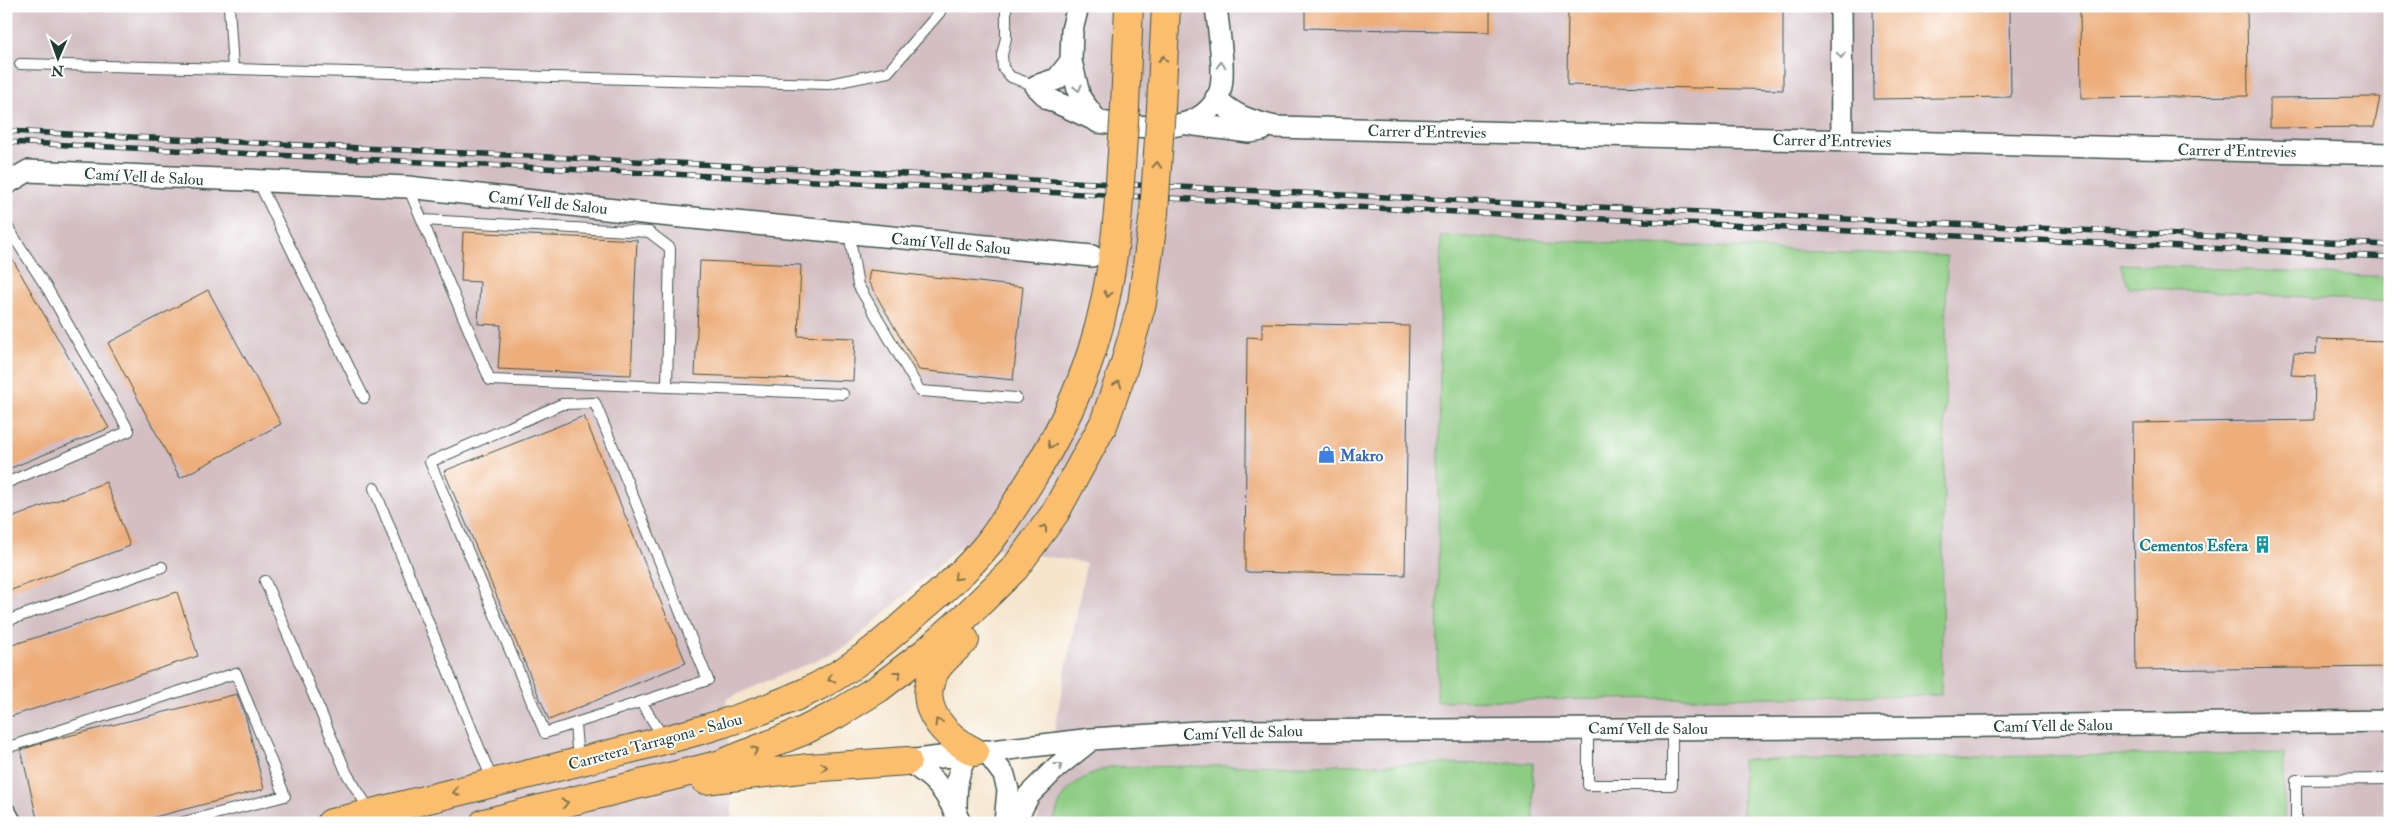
<svg xmlns="http://www.w3.org/2000/svg" width="2396" height="829" font-family="'IM FELL Double Pica',serif">
<style>
.industrial{fill:#d2bec3}
.green{fill:#8dcc83;stroke:#56845c}
.building{fill:#edae7c}
.lines{fill:none;stroke-linecap:round;stroke-linejoin:round}
.lane-casing{stroke:#3f564b;stroke-width:12}
.street-casing{stroke:#3f564b;stroke-width:24}
.highway-casing{stroke:#3f564b;stroke-width:30}
.lane{stroke:#fff;stroke-width:10}
.street{stroke:#fff;stroke-width:21}
.highway{stroke:#fbbd6e;stroke-width:28}
.rail-casing{stroke:#1f3d34;stroke-width:5.5}
.rail{stroke:#fff;stroke-width:4;stroke-dasharray:11;stroke-linecap:butt}
.highway-bridge-casing{stroke:#3f564b;stroke-width:30;stroke-linecap:butt}
.highway-bridge{stroke:#fbbd6e;stroke-width:28}
.oneway{stroke:#8f9e9a}
.oneway2{stroke:#82774e}
.labels{text-anchor:middle;stroke-width:4;stroke-linejoin:round;paint-order:stroke}
.street-label{font-size:16px;fill:#1f3d34;stroke:#fff}
.shop-label{font-size:16px;font-weight:bold;fill:#366cbe;stroke:#fff;text-anchor:start}
.culture-label{font-size:16px;font-weight:bold;fill:#0d838f;stroke:#fff;text-anchor:end}
</style>
<rect width="100%" height="100%" fill="#fff"/>
<filter id="ink" filterUnits="userSpaceOnUse"><feTurbulence type="fractalNoise" baseFrequency=".02" numOctaves="2"/><feDisplacementMap in="SourceGraphic" scale="10" xChannelSelector="R" yChannelSelector="G"/><feConvolveMatrix kernelMatrix="1 2 1 2 8 2 1 2 1" color-interpolation-filters="sRGB"/></filter>
<filter id="wash" filterUnits="userSpaceOnUse"><feTurbulence type="fractalNoise" baseFrequency=".0096" numOctaves="4" result="noise"/><feDisplacementMap in="SourceGraphic" scale="20" xChannelSelector="R" yChannelSelector="G"/><feGaussianBlur stdDeviation="1.12" result="paint"/><feColorMatrix in="noise" values="0 0 0 0 0 0 0 0 0 0 0 0 0 0 0 0 0 1.4 0 .05"/><feComposite in="paint" operator="in"/></filter>
<g filter="url(#wash)">
<rect width="100%" height="100%" fill="#f5e5cd"/>
<!-- industrial -->
<path class="industrial" d="M6,6h2384v817h-1353l49,-260 -122,-20 -118,104 -120,52 6,121 -6,3h-720z"/>
<!-- green -->
<path class="green" d="M1441,236l506,20 -6,439 -504,6z
M2120,264l270,13v25l-261,-15z
M2284,753v70h-541l-1,-63z
M1533,763l1,60h-481c10,-37 22,-42 56,-56z"/>
<g id="blocks">
<!-- building -->
<path class="building" d="M1305,6h185v26l-185,-4z
M1568,6h215v84l-216,-5z
M1894,6h116l1,91 -137,2 -1,-92z
M2080,6h167l1,90 -167,2z
M2380,97l-6,30 -104,1v-30z
M463,232l174,8 -6,135 -133,-6 3,-44 -23,-1 2,-42 -19,-1z
M6,248l103,180 -103,42z
M700,261l101,4 -3,71 57,2 -2,43 -158,-6z
M870,270l153,17 -10,93 -94,-10 -51,-89z
M208,290l73,134 -101,54 -72,-135z
M1262,323l147,3 -4,249 -160,-3 2,-235 15,1z
M2317,339l73,2v326l-254,3 -3,-247 181,-3 1,-44 -24,-1 3,-22 22,1z
M584,416l102,247 -137,57 -105,-249z
M106,482l24,64 -124,46v-72z
M177,592l21,64 -192,62v-71z
M237,694l9,24 18,71 -133,34h-93l-17,-73 27,-9z"/>
</g>
</g>
<g filter="url(#ink)">
<use href="#blocks" fill-opacity="0" stroke="#3f564b" stroke-width="1"/>
<g class="lines">
<defs>
<path id="lane" d="M229,6l4,63 596,15 59,-12 52,-60v-6
M1006,6v32l-4,17 1,13 8,9 25,9
M20,64l213,5
M258,181l106,217
M408,187l82,193 353,14
M423,220l226,12 21,16 -3,139
M6,225l41,63 82,143 -123,52
M849,233l9,52 62,106 96,7
M595,403l113,277 -163,53 -115,-271 132,-58z
M374,488l119,294
M265,581l82,193 24,38
M6,621l156,-54
M641,702l24,38
M575,724l3,36
M1588,728v57h84v-57
M6,748l230,-75 49,123 -105,27
M2296,823v-43l94,-1"/>
<path id="street" d="M1078,6l-6,24 -1,31 9,37 18,24c39,4 106,18 122,-31 6,-19 -2,-64 -4,-85
M1841,6l1,134
M1071,61l-14,18 -21,7 13,13 46,21
M1216,98c17,18 35,23 59,29l1115,27
M1188,124l61,8 13,-2
M6,184l22,-13 380,16 243,27 441,42
M986,751l18,24 4,15 -3,33
M907,761l185,-22 121,-8 620,-3 557,-7
M907,761c29,17 40,31 53,62
M956,810c0,-22 0,-37 12,-57
M6,814l5,9
M1014,823l15,-28 28,-28 35,-28"/>
<path id="highway" d="M1125,107l4,-101
M1161,108l5,-102
M965,640c-10,10 -25,21 -31,33 -19,35 13,65 41,79
M705,780l104,-12 98,-7
M331,823c85,-21 170,-42 255,-63 75,-19 150,-36 220,-68 40,-18 75,-47 107,-76 27,-23 53,-45 75,-72 17,-22 31,-45 46,-69 53,-87 75,-161 84,-263
M484,823l237,-59 82,-33 34,-17 42,-26 48,-37 40,-36 48,-47 40,-55 49,-90 20,-57 18,-63 12,-90"/>
</defs>
<!-- lane casing -->
<use href="#lane" class="lane-casing"/>
<!-- street casing -->
<use href="#street" class="street-casing"/>
<!-- highway casing -->
<use href="#highway" class="highway-casing"/>
<!-- lane -->
<use href="#lane" class="lane"/>
<!-- street -->
<use href="#street" class="street"/>
<!-- highway -->
<use href="#highway" class="highway"/>
<defs>
<path id="rail" d="M6,131l2384,114
M6,142l2384,115"/>
</defs>
<!-- rail casing -->
<use href="#rail" class="rail-casing"/>
<!-- rail -->
<use href="#rail" class="rail"/>
<defs>
<path id="highway-bridge" d="M1118,212l7,-105
M1154,213l7,-105"/>
</defs>
<!-- highway-bridge casing -->
<use href="#highway-bridge" class="highway-bridge-casing"/>
<!-- highway-bridge -->
<use href="#highway-bridge" class="highway-bridge"/>
</g>
<!-- one-way arrows -->
<defs><path id="oneway-chevron" d="M-2-3.5L2.5 0L-2 3.5" fill="none" stroke-width="1.6" stroke-linecap="round" stroke-linejoin="round" transform="scale(1.25)"/></defs>
<g class="oneway">
<use href="#oneway-chevron" transform="translate(1841 55) rotate(90)"/>
<use href="#oneway-chevron" transform="translate(1221 65) rotate(-92)"/>
<use href="#oneway-chevron" transform="translate(1078 88) rotate(76)"/>
<use href="#oneway-chevron" transform="translate(1059 766) rotate(-38)"/>
</g>
<g class="oneway2">
<use href="#oneway-chevron" transform="translate(1163 59) rotate(-87)"/>
<use href="#oneway-chevron" transform="translate(1157 165) rotate(-86)"/>
<use href="#oneway-chevron" transform="translate(1108 294) rotate(100)"/>
<use href="#oneway-chevron" transform="translate(1118 384) rotate(-71)"/>
<use href="#oneway-chevron" transform="translate(1051 445) rotate(117)"/>
<use href="#oneway-chevron" transform="translate(1044 528) rotate(-54)"/>
<use href="#oneway-chevron" transform="translate(957 577) rotate(135)"/>
<use href="#oneway-chevron" transform="translate(898 674) rotate(-37)"/>
<use href="#oneway-chevron" transform="translate(831 679) rotate(150)"/>
<use href="#oneway-chevron" transform="translate(938 722) rotate(-121)"/>
<use href="#oneway-chevron" transform="translate(755 750) rotate(-22)"/>
<use href="#oneway-chevron" transform="translate(824 767) rotate(-4)"/>
<use href="#oneway-chevron" transform="translate(456 792) rotate(166)"/>
<use href="#oneway-chevron" transform="translate(565 803) rotate(-14)"/>
</g>
</g>
<!-- icons -->
<defs>
<symbol id="shop-bare" viewBox="-9 -9 18 18"><path d="M-5-2.5h2.3a2.7 3.5 0 0 1 5.4 0H5L5.5 6h-11ZM-1.5-2.5h3a1.5 2.3 0 0 0-3 0Z" fill="#3f7fe0" stroke="#fff" stroke-width="2.5" paint-order="stroke"/></symbol>
<symbol id="building-bare" viewBox="-9 -9 18 18"><path d="M-4-6H4V6H1V3H-1V6H-4ZM-2.5-4.3h1.7v1.8h-1.7ZM.8-4.3h1.7v1.8H.8ZM-2.5-1h1.7V.8h-1.7ZM.8-1h1.7V.8H.8Z" fill="#0f9aa8" stroke="#fff" stroke-width="2.5" paint-order="stroke"/></symbol>
</defs>
<g fill-rule="evenodd">
<use href="#shop-bare" x="1314" y="442" width="25" height="25"/>
<use href="#building-bare" x="2250" y="532" width="25" height="25"/>
</g>
<g class="labels">
<!-- street labels -->
<g class="street-label">
<text transform="translate(1427 131) rotate(1)" y="6">Carrer d'Entrevies</text>
<text transform="translate(1832 140) rotate(1)" y="6">Carrer d'Entrevies</text>
<text transform="translate(2237 150) rotate(1)" y="6">Carrer d'Entrevies</text>
<text transform="translate(144 176) rotate(3)" y="6">Camí Vell de Salou</text>
<text transform="translate(548 202) rotate(6)" y="6">Camí Vell de Salou</text>
<text transform="translate(951 243) rotate(5)" y="6">Camí Vell de Salou</text>
<text transform="translate(2053 725) rotate(-1)" y="6">Camí Vell de Salou</text>
<text x="1648" y="734">Camí Vell de Salou</text>
<text transform="translate(1243 732) rotate(-2)" y="6">Camí Vell de Salou</text>
<text transform="translate(655 741) rotate(-15)" y="6">Carretera Tarragona - Salou</text>
</g>
<!-- shop labels -->
<g class="shop-label">
<text x="1340" y="461">Makro</text>
</g>
<!-- culture labels -->
<g class="culture-label">
<text x="2248" y="551">Cementos Esfera</text>
</g>
</g>
<!-- margin -->
<rect width="2396" height="829" fill="none" stroke="#fff" stroke-width="25"/>
<!-- north arrow -->
<g transform="translate(58 58) rotate(182)" stroke="#ffffff" stroke-width="4" paint-order="stroke">
<path d="M0-4L9 19L0 12L-9 19Z" fill="#1f3d34"/>
<text y="-8" font-size="14" font-weight="bold" text-anchor="middle" fill="#1f3d34">N</text>
</g>
</svg>
